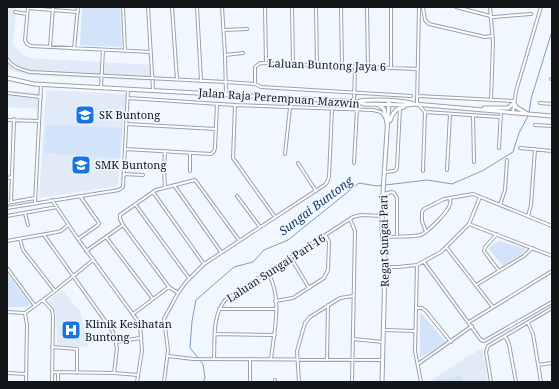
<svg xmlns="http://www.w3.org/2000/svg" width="559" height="389" font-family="'Noto Serif',serif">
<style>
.built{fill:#e1ebf7}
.green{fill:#d3e3f9}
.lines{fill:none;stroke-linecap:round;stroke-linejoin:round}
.stream{stroke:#819cbf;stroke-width:1}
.street-casing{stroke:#9aa1aa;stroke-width:4}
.secondary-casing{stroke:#9aa1aa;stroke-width:5}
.street{stroke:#fff;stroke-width:2}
.secondary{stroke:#fff;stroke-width:3}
.labels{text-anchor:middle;stroke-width:3;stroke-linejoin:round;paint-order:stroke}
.street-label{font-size:11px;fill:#14171a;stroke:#f1f7ff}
.poi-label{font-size:11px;fill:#14171a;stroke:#f1f7ff;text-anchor:start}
.water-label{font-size:12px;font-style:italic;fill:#183c6b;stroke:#f1f7ff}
</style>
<rect width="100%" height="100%" fill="#f1f7ff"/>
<!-- built -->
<path class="built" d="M7,7h9l-3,37 8,10 9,4 123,7 1,16 -127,-6 -18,-5 -2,-4z
M46,90l80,4 -8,92 -79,12z
M7,91l35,2 -1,16 -34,-2z
M62,290l18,21 9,36 -32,-2 -1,-31 -8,-13z
M482,348l6,34h-59l35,-23z"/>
<!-- green -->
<path class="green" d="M82,7h38l2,40 -42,-2z
M46,125l76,3 -2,30 -76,-5z
M499,241l27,8 -5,6 -18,11 -15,-18z
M7,273l23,31 -3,3h-20z
M420,312l26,30 -26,16z
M461,376l2,6h-32l3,-2z"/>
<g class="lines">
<!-- stream -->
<path class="stream" d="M529,113l2,-14 21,-68
M203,382l2,-4 -2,-14 -13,-16 2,-27 4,-21 38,-33 19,-5 11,-12 24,-10 71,-57 18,3 50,-6 25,4 30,-13 31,-19 6,-19 9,-17"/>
<defs>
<path id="street" d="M28,7l-3,33 2,4 4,2 120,6
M123,7l2,44
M148,7l5,83
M172,7l5,73
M197,7l4,74
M222,7l3,48 1,39
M265,7l1,56
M292,7l1,57
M316,7l1,58
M341,7l1,59
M367,7l1,60
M391,7v61
M423,7l2,13 4,4 56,13 7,-1
M456,7l38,10 37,-3
M490,7l3,35 -2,58
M28,8l50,4
M15,12l12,2
M224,30l23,-1
M50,47l3,-40
M74,49l4,-42
M225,55l18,-2
M7,59c6,9 14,10 23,13l196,10 29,2 6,3 150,9
M551,79h1
M255,84v-17l5,-4 158,6
M101,87l2,-37
M7,93l34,4
M418,96l96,5
M128,98l107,7 138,5 8,2 4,5
M354,101l1,-34
M540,103l12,1
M417,104l2,-97
M235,105l-2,53 42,59
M419,105l6,7 75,5
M513,112l3,-21 25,-84
M473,115l1,47
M7,120l32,1
M126,124l90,5
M535,125l17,1
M499,148l2,-37
M520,148l32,3
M125,149l86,5 3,-3 1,-3 2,-44
M190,153v18
M285,154l5,-46
M298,163l18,28
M354,163l3,-54
M447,170l3,-56
M423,171l2,-59
M385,172l9,-1 2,-1 1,-3 3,-59
M124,174l19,1
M7,178l5,-1
M174,185l47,67
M165,188l-1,-18 1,-19
M153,192l51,72
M383,194l9,-2 2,1 3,5v37
M237,196l23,31
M52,200l26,39 62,85 24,-1
M11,202l3,-83
M7,203l28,-5
M35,203l6,-118
M135,204l54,74
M500,205l5,-15 2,-30
M7,208l112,-18 4,-3 5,-97
M25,213l3,12
M7,216l50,-9
M528,216l3,-11 4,-56
M350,219l5,12 -3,151
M469,224l83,32
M123,225l-17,12 47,62
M426,232l-4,-11v-9l2,-3 20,-10 29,-5 79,32
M497,234l-12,13 -1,4 15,20
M44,235l69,97 4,16 -3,25
M383,238c12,-3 26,0 37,-3 6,-1 29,-24 30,-31 1,-2 0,-4 0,-6
M20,239l3,11 32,41
M78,239l20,-14 1,-2 -19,-27
M7,241l50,-9 4,-1 7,-6
M447,248l45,58
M86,251l20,-14
M291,258l18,30
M424,262l57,78 3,1 68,-39
M417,265l-2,86 6,31
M385,267h13l19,-2 24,-13 28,-28 11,-27
M7,268l28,38
M268,273c15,25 6,59 3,86
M476,285l48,-29 8,-8
M178,293l-9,-6 -46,-62 -3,-6v-4l36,-25 39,-10 44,60
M43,300l9,10 1,6 -1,66
M275,301l18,-3 31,-20 4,-8 1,-28 -3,-6
M416,308h6l4,3 25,31
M219,309h56
M7,312l18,1 30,-22 38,-31
M25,313l2,12 -1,57
M133,314l36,-27
M469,322l83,-51
M528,323l5,11 8,48
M384,330l32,1
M215,334l60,1
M505,336l4,8 7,38
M353,339l30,3
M116,342l24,-4
M52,347l25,2v24
M168,356l25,3 190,1
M214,359c1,-21 -2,-42 11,-59l128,-83 8,-2 21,1
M327,360l1,-55
M418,364l54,-38
M538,365l14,-2
M52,372l62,1 24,2
M7,373l19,1
M58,382v-9
M137,382l5,-31 -2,-27
M164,382l4,-32 -4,-31 14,-26 8,-11 18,-18 122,-80 3,-7 3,-68
M250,382v-23
M275,382v-2
M299,382l-2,-31 8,-28 5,-6 30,-19 13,-2
M491,382l-5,-30 2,-6 64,-38"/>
<path id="secondary" d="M7,78l27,6 324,18 7,2 42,1 7,-1 138,12
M360,101c11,-2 44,-1 54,3
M379,105l5,4 3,15
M484,108h24l6,-5 2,4 10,6
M390,121c2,-8 6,-13 14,-14
M382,382l3,-115 -3,-40 1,-35 6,-91"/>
</defs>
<!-- street casing -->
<use href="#street" class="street-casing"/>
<!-- secondary casing -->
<use href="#secondary" class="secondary-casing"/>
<!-- street -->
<use href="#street" class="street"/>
<!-- secondary -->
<use href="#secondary" class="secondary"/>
</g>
<!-- icons -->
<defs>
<symbol id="school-square" viewBox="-11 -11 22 22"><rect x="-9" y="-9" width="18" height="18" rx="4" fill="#1875de" stroke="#f1f7ff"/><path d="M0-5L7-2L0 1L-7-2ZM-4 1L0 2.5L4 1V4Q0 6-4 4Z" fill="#fff"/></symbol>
<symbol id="hospital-square" viewBox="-11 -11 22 22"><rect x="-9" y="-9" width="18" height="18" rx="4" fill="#1875de" stroke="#f1f7ff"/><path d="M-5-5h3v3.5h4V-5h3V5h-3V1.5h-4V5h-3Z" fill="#fff"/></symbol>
</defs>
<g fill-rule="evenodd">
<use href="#school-square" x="74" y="104" width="22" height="22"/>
<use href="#school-square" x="70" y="154" width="22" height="22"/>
<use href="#hospital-square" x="60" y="319" width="22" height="22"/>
</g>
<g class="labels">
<!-- street labels -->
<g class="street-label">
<text transform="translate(327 65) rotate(2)" y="4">Laluan Buntong Jaya 6</text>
<text transform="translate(279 98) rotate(4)" y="4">Jalan Raja Perempuan Mazwin</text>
<text transform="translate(384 241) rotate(-91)" y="4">Regat Sungai Pari</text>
<text transform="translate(276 268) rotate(-33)" y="4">Laluan Sungai Pari 16</text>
</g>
<!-- poi labels -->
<g class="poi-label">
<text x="99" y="119">SK Buntong</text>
<text x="95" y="169">SMK Buntong</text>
<text x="85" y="328">Klinik Kesihatan<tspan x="85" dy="13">Buntong</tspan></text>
</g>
<!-- water labels -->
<g class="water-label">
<text transform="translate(316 206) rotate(-37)" y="4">Sungai Buntong</text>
</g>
</g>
<!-- border -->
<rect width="559" height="389" fill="none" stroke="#14171a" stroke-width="16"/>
</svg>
